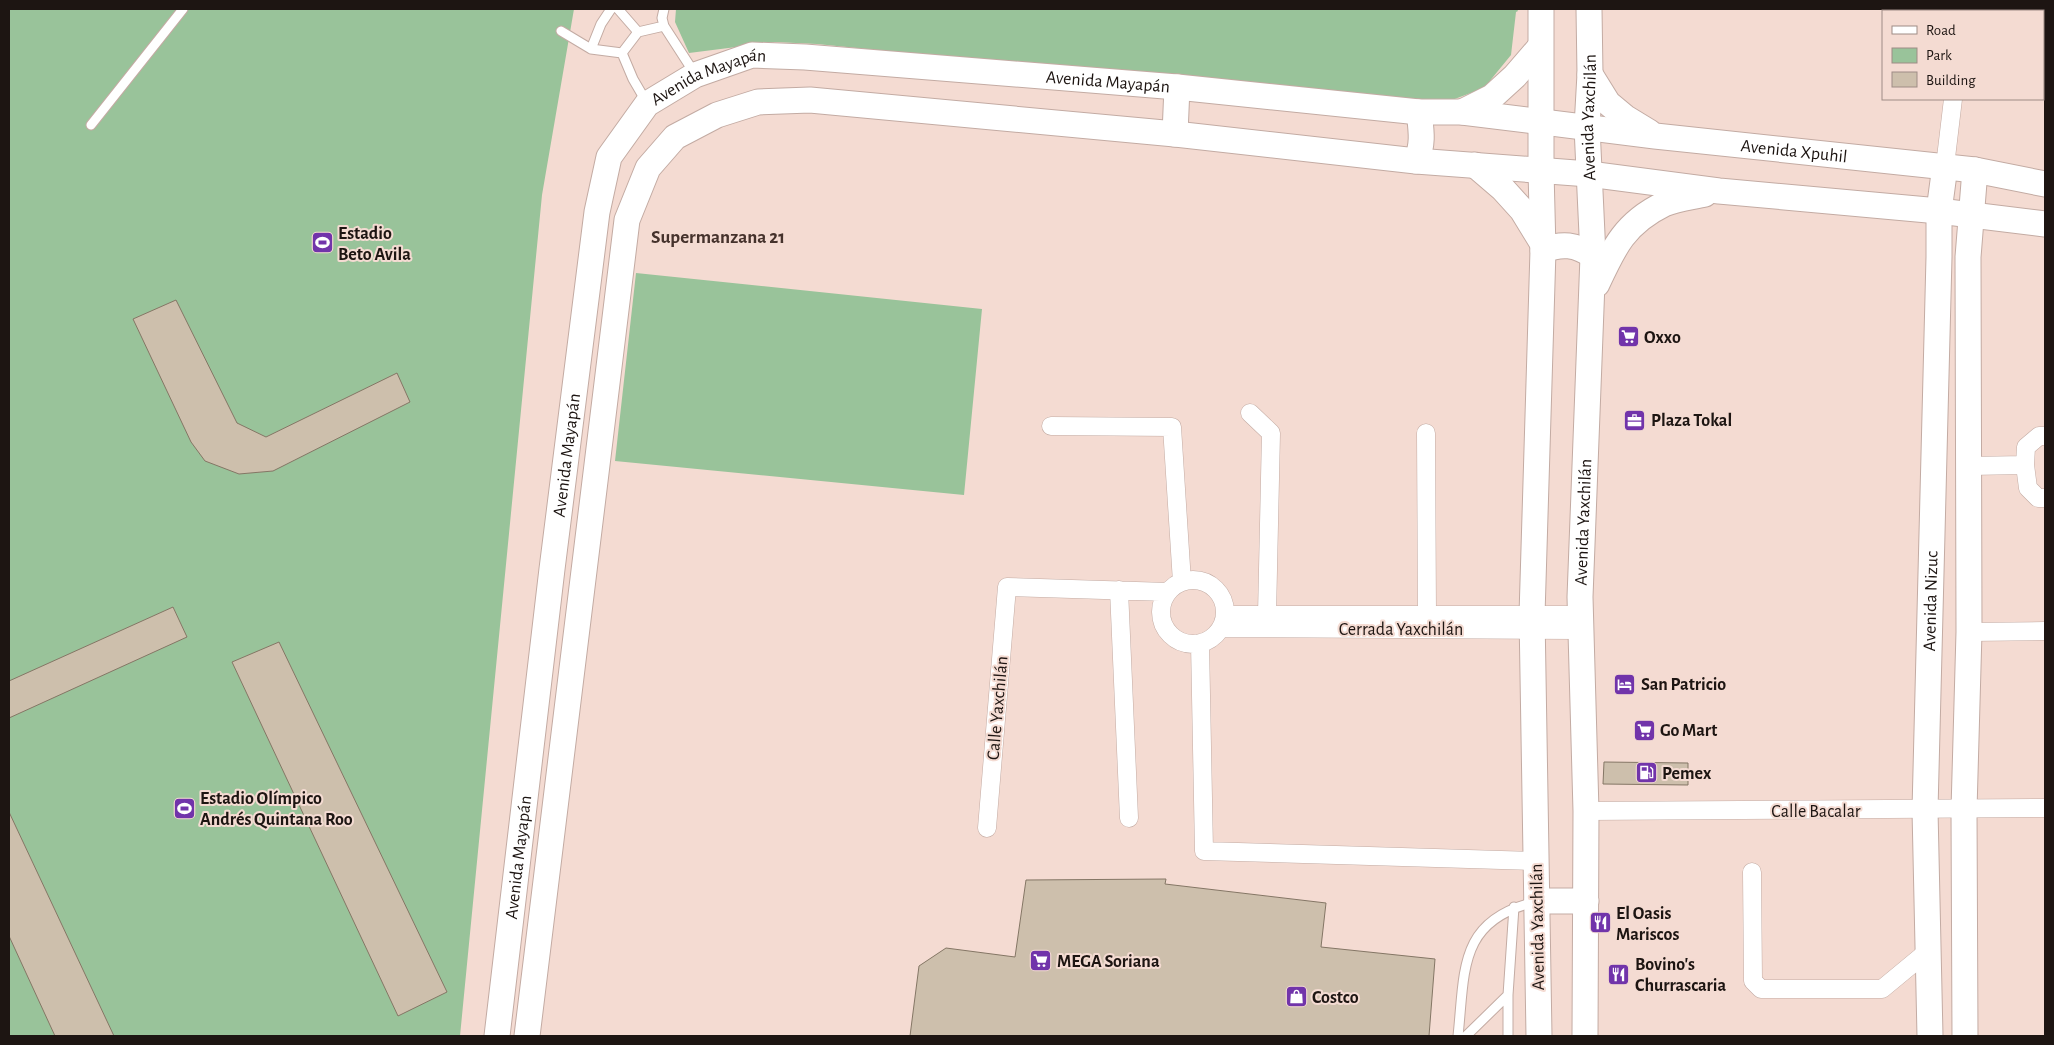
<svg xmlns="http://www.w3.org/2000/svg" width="2054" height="1045" font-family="'Alegreya Sans',sans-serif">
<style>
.green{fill:#99c39a}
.building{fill:#cdbfac;stroke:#847665}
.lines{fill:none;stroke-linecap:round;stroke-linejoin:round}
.lane-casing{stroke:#c3aba3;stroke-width:11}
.street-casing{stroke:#c3aba3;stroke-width:19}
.secondary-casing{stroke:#c3aba3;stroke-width:27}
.lane{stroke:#fff;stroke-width:9}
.street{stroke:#fff;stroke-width:18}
.secondary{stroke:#fff;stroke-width:25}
.labels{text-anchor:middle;stroke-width:4;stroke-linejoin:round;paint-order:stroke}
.street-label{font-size:18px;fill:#1d1512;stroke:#f4dbd2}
.poi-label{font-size:18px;font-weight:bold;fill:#1d1512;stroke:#f4dbd2;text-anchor:start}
.neighbourhood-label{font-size:19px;font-weight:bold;fill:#45322c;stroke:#f4dbd2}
</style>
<rect width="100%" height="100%" fill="#f4dbd2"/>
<!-- green -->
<path class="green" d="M9,9h565l-32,186 -82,841h-451z
M676,9h841l1,2 -2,1 -5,43 -27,33 -48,18 -619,-62 -42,-2 -86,11 -14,-31z
M636,273l346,36 -18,186 -349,-34z"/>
<!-- building -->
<path class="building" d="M176,300l61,123 29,14 131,-64 13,29 -137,69 -34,3 -34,-13 -14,-19 -58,-123z
M173,607l14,30 -178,81v-37z
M279,642l168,350 -49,24 -166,-354z
M1604,762l84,1v22l-85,-1z
M9,812l105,224h-59l-46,-100z
M1166,879l-1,5 161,19 -5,44 114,12 -6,77h-519l9,-70 27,-18 69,9 11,-77z"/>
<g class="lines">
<defs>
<path id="lane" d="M618,9l20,23
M664,9l-2,9 2,8 31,48
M561,31l30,18 31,4 11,26 14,24
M591,49l10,-25 10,-15
M622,53l16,-21 26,-6
M91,125l92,-116
M1458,1036c7,-65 0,-116 77,-134
M1466,1036l42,-41
M1508,1036v-41l6,-88"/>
<path id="street" d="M1975,11l1,-2
M1945,166l8,-67
M1250,413l21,20 -4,182
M1051,426l121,1 10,155
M1426,433l1,182
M2045,436h-6l-13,11 -1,18 3,23 10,10h7
M1969,466l56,-1
M1161 612a32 32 0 1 1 64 0a32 32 0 1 1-64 0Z
M1119,590l10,228
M1225,615h355
M1221,628l360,2
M1969,632l76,-1
M1200,643l4,208 332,10
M1586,811l459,-3
M987,828l20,-241 161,5
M1752,872l1,109 8,8h121l46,-38"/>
<g id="secondary">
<path d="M1590,74l18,29 18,15 23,14"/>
<path d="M1462,112l30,-15 23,-21 25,-29"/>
<path d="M1175,134l2,-47"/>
<path d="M1416,161c8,-17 5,-32 3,-49"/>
<path d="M1475,165l28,24 19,21 19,31"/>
<path d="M1543,250c19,-7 33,-6 50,6"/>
<path d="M1597,284c17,-37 28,-61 67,-80 12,-5 28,-7 41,-10"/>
<path d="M1537,901h49"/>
<path id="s1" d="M497,1036l55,-467 45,-357 12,-55 38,-53 48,-29 57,-20 53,2 372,30 242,25h43l193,24 320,34 70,14"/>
<path d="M527,1036l100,-816 21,-52 27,-31 42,-22 41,-13 52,-2 365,34 241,27 173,13 130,17 220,20 106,13"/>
<path d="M1539,1036l-7,-421 11,-365 -2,-79v-162"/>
<path id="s2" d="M1585,1036l1,-225 -6,-214 13,-341 -6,-129 3,-53 -1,-65"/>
<path id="s3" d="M1930,1036l-5,-226 14,-553v-46l6,-45"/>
<path d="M1965,1036l-1,-226 5,-178 -1,-375 7,-87"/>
</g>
</defs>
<!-- lane casing -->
<use href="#lane" class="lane-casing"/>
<!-- street casing -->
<use href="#street" class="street-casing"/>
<!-- secondary casing -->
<use href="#secondary" class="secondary-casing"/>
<!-- lane -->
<use href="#lane" class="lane"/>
<!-- street -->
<use href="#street" class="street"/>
<!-- secondary -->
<use href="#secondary" class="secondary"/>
</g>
<!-- icons -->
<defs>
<symbol id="stadium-square" viewBox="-11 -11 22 22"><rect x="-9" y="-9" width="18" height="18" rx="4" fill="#7134aa" stroke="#f4dbd2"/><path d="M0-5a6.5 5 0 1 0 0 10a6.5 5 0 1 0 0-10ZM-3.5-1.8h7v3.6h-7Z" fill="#fff"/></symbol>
<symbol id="supermarket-square" viewBox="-11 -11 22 22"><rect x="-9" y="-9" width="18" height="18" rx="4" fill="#7134aa" stroke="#f4dbd2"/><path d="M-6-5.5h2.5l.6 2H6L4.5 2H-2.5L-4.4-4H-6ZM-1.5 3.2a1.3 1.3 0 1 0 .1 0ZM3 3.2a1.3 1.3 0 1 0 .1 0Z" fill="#fff"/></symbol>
<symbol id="office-square" viewBox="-11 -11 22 22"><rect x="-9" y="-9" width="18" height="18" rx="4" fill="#7134aa" stroke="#f4dbd2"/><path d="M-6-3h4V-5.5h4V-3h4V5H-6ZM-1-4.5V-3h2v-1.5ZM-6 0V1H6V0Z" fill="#fff"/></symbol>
<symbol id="hotel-square" viewBox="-11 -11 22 22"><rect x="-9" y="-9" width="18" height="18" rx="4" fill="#7134aa" stroke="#f4dbd2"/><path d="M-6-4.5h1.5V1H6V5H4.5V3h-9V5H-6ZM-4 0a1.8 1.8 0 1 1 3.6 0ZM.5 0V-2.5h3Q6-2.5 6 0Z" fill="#fff"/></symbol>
<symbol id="fuel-square" viewBox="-11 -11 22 22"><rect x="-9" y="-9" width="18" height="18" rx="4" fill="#7134aa" stroke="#f4dbd2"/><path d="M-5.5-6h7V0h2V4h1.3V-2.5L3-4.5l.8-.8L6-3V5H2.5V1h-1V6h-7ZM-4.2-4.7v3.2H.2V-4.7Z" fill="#fff"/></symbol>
<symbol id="restaurant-square" viewBox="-11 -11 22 22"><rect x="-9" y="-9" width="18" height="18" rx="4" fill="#7134aa" stroke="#f4dbd2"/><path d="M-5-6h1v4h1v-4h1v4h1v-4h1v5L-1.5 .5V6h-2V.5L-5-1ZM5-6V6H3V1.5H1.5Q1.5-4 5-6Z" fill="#fff"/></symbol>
<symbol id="shop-square" viewBox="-11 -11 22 22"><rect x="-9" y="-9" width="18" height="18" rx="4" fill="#7134aa" stroke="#f4dbd2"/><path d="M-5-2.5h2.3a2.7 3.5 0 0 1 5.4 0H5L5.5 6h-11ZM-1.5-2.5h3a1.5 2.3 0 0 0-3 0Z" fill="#fff"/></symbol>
</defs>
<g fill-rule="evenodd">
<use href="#stadium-square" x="310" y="230" width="25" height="25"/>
<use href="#supermarket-square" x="1616" y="324" width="25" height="25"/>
<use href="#office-square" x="1622" y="408" width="25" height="25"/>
<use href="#hotel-square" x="1612" y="672" width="25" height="25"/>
<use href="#supermarket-square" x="1632" y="718" width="25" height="25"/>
<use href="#fuel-square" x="1634" y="760" width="25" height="25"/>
<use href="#stadium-square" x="172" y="796" width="25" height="25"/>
<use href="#restaurant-square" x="1588" y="910" width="25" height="25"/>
<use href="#supermarket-square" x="1028" y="948" width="25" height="25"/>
<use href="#restaurant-square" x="1606" y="962" width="25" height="25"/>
<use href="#shop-square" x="1284" y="984" width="25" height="25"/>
</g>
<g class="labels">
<!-- street labels -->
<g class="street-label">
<text dy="6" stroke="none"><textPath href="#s1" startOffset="1020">Avenida Mayapán</textPath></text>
<text dy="6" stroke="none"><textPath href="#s1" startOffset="1425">Avenida Mayapán</textPath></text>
<text dy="6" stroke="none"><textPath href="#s2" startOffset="919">Avenida Yaxchilán</textPath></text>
<text dy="6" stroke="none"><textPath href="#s1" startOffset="2115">Avenida Xpuhil</textPath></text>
<text dy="6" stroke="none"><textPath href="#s1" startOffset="585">Avenida Mayapán</textPath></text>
<text dy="6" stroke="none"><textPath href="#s2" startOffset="514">Avenida Yaxchilán</textPath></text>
<text dy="6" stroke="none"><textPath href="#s3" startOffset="435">Avenida Nizuc</textPath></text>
<text x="1401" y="635">Cerrada Yaxchilán</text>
<text transform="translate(997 708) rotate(-85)" y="6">Calle Yaxchilán</text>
<text x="1816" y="817">Calle Bacalar</text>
<text dy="6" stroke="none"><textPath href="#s1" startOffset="180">Avenida Mayapán</textPath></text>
<text transform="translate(1537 927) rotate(-91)" y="6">Avenida Yaxchilán</text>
</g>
<!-- poi labels -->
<g class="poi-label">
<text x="338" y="239">Estadio<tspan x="338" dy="21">Beto Avila</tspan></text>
<text x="1644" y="343">Oxxo</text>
<text x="1651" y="426">Plaza Tokal</text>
<text x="1641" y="690">San Patricio</text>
<text x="1660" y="736">Go Mart</text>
<text x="1662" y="779">Pemex</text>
<text x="200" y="804">Estadio Olímpico<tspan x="200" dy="21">Andrés Quintana Roo</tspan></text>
<text x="1616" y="919">El Oasis<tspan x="1616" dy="21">Mariscos</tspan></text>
<text x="1057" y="967">MEGA Soriana</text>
<text x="1635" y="970">Bovino's<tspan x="1635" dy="21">Churrascaria</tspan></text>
<text x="1312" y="1003">Costco</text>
</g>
<!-- neighbourhood labels -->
<g class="neighbourhood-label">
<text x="718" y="243">Supermanzana 21</text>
</g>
</g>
<!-- border -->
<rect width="2054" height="1045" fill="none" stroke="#1d1512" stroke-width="20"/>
<!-- legend -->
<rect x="1882" y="10" width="162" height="90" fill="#f4dbd2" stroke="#9e8c85"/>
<rect x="1892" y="26" width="25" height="8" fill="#ffffff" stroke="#9e8c85"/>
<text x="1926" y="35" font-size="15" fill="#1d1512">Road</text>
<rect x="1892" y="48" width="25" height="15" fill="#99c39a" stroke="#9e8c85"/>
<text x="1926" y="60" font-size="15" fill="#1d1512">Park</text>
<rect x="1892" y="72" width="25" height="15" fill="#cdbfac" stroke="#9e8c85"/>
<text x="1926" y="85" font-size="15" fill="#1d1512">Building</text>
</svg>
